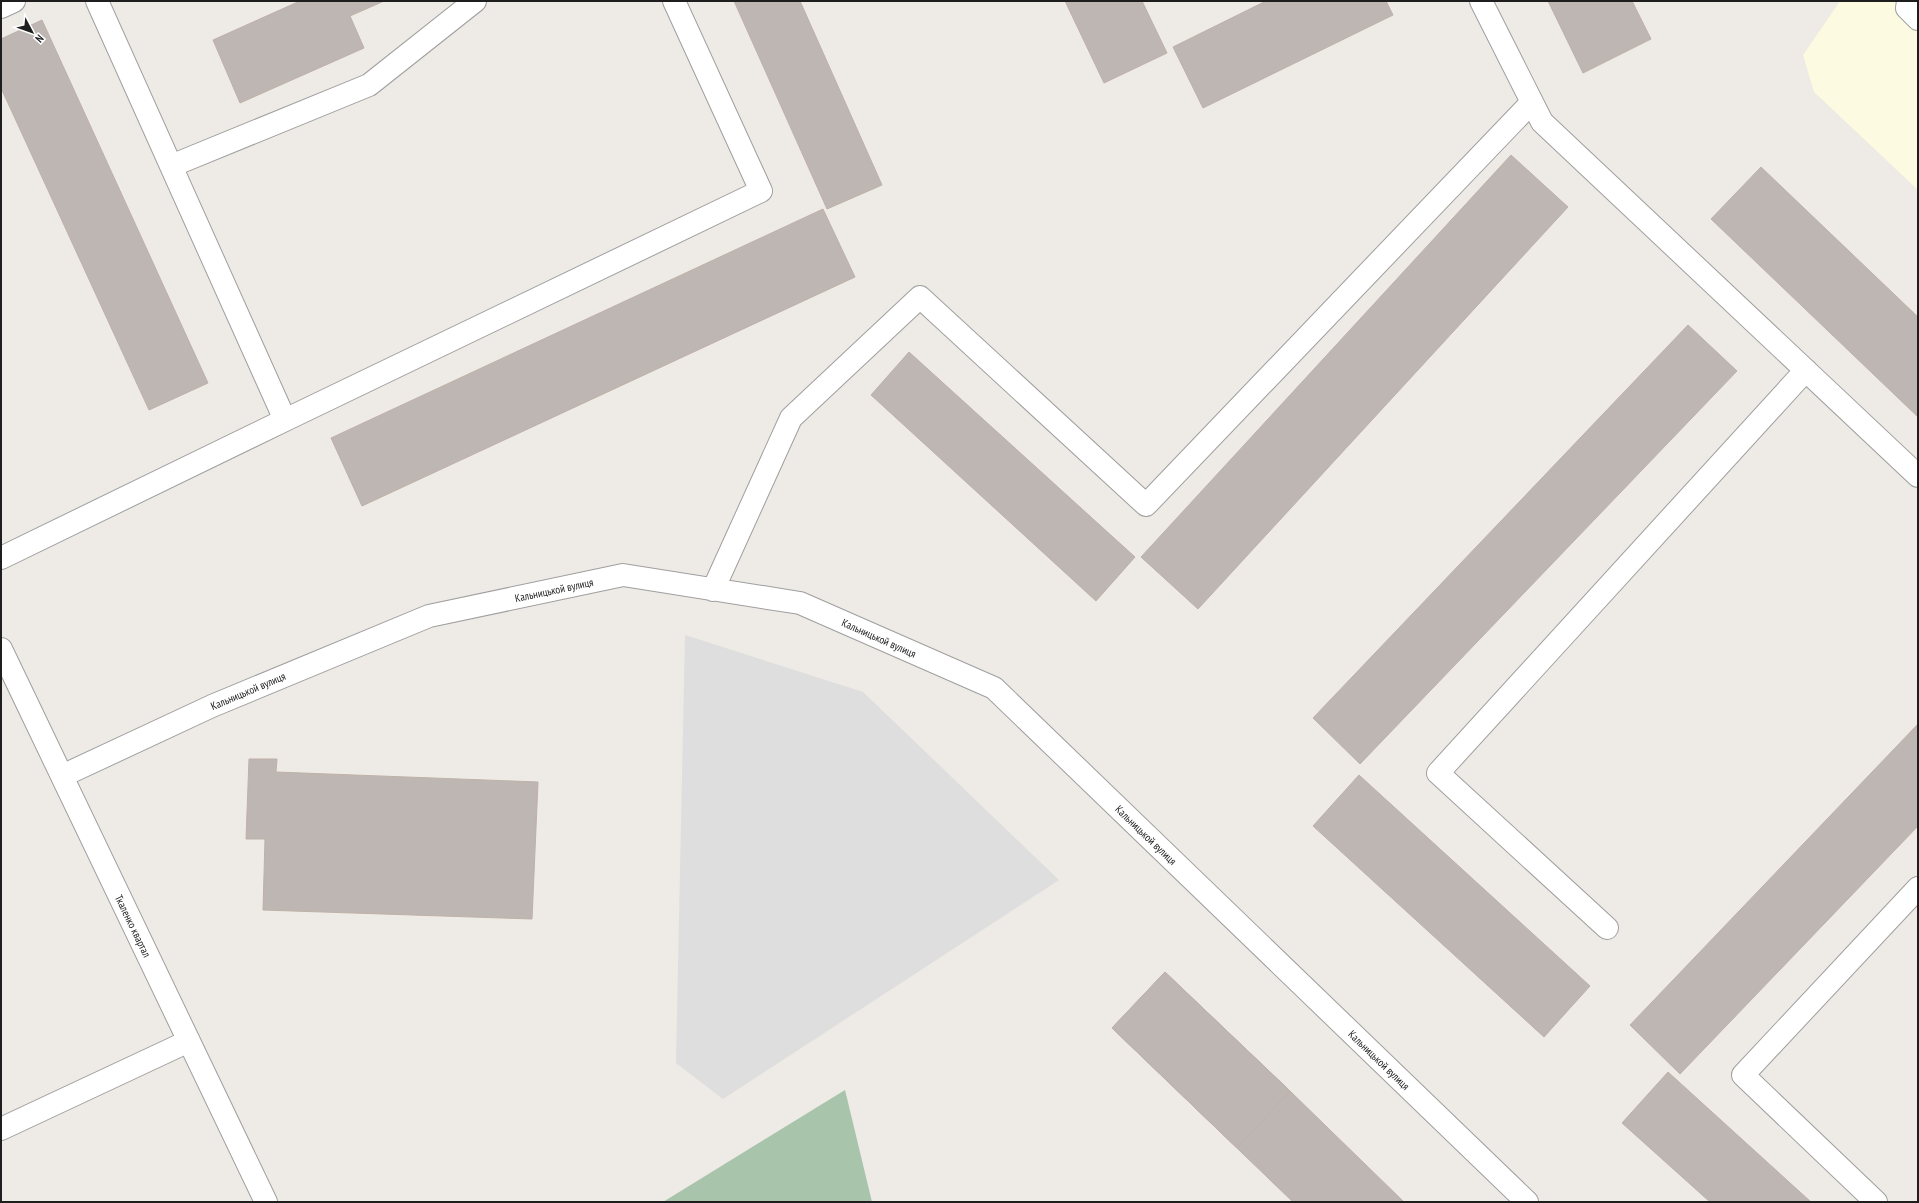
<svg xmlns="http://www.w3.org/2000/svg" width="1919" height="1203" font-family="'PT Sans Narrow',sans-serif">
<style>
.education{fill:#fcfae0}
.cemetery{fill:#a8c4ab}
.parking{fill:#dedede}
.building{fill:#beb6b2;stroke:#beb1a8}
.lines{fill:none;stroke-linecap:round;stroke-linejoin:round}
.minor-casing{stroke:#9f9f9f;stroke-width:24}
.minor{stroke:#fff;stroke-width:22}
.labels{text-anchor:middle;stroke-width:3.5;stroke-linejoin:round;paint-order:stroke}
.street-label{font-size:11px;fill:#1e1e1e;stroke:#fff}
</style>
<rect width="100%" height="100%" fill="#eeeae5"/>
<!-- education -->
<path class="education" d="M1840,1h78v189l-104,-98 -11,-37z"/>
<!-- cemetery -->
<path class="cemetery" d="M845,1090l27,112h-209z"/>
<!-- parking -->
<path class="parking" d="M685,635l178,57 196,188 -336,219 -47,-36z"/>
<!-- building -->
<path class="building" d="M300,1h84l-34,15 14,32 -124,55 -27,-63z
M734,1h66l82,184 -55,24z
M1065,1h77l25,52 -63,30z
M1266,1h120l7,14 -190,93 -30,-61z
M1548,1h84l19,38 -68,34z
M42,20l166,363 -59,27 -148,-322v-49z
M1511,155l57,52 -370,402 -57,-52z
M1761,167l157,150v100l-207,-198z
M823,209l32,68 -493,229 -31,-68z
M1688,325l49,46 -377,393 -47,-46z
M909,352l226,205 -39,44 -225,-206z
M1918,724v102l-238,248 -50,-49z
M249,759h28l-1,13 262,10 -6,137 -269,-9 2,-71h-19z
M1359,775l231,211 -46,51 -231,-211z
M1165,972l125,119 114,111h-111l-181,-174z
M1165,972l125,119 -53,57 -125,-120z
M1668,1072l143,130h-101l-88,-79z"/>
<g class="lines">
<defs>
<path id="minor" d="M1481,1l61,121 376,354
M1908,1l-1,7 11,11
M1,7l13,-6
M171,166l198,-81 106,-84
M285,420l476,-229 -87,-190
M1,558l284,-138 -188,-419
M713,590l78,-172 129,-121 226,208 386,-403
M1,649l265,553
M62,776l150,-70 217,-90 194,-41 177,28 194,85 533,514
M1607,928l-169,-155 368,-403
M1,1129l188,-88
M1876,1202l-133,-127 175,-187"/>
</defs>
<!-- minor casing -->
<use href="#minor" class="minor-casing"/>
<!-- minor -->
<use href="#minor" class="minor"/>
</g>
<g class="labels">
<!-- street labels -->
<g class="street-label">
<text transform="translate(554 590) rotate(-12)" y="4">Кальницькой вулиця</text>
<text transform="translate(879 638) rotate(24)" y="4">Кальницькой вулиця</text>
<text transform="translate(248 691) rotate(-23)" y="4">Кальницькой вулиця</text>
<text transform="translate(1146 835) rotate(44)" y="4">Кальницькой вулиця</text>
<text transform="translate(133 926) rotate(64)" y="4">Ткаленко квартал</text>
<text transform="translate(1379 1060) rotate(44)" y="4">Кальницькой вулиця</text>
</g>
</g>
<!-- border -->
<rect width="1919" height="1203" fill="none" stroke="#1e1e1e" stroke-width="4"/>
<!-- north arrow -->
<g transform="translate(32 32) rotate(131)" stroke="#ffffff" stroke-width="3" paint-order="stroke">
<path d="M0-3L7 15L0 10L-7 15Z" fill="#1e1e1e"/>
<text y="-6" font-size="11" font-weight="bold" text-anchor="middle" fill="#1e1e1e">N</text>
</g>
</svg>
